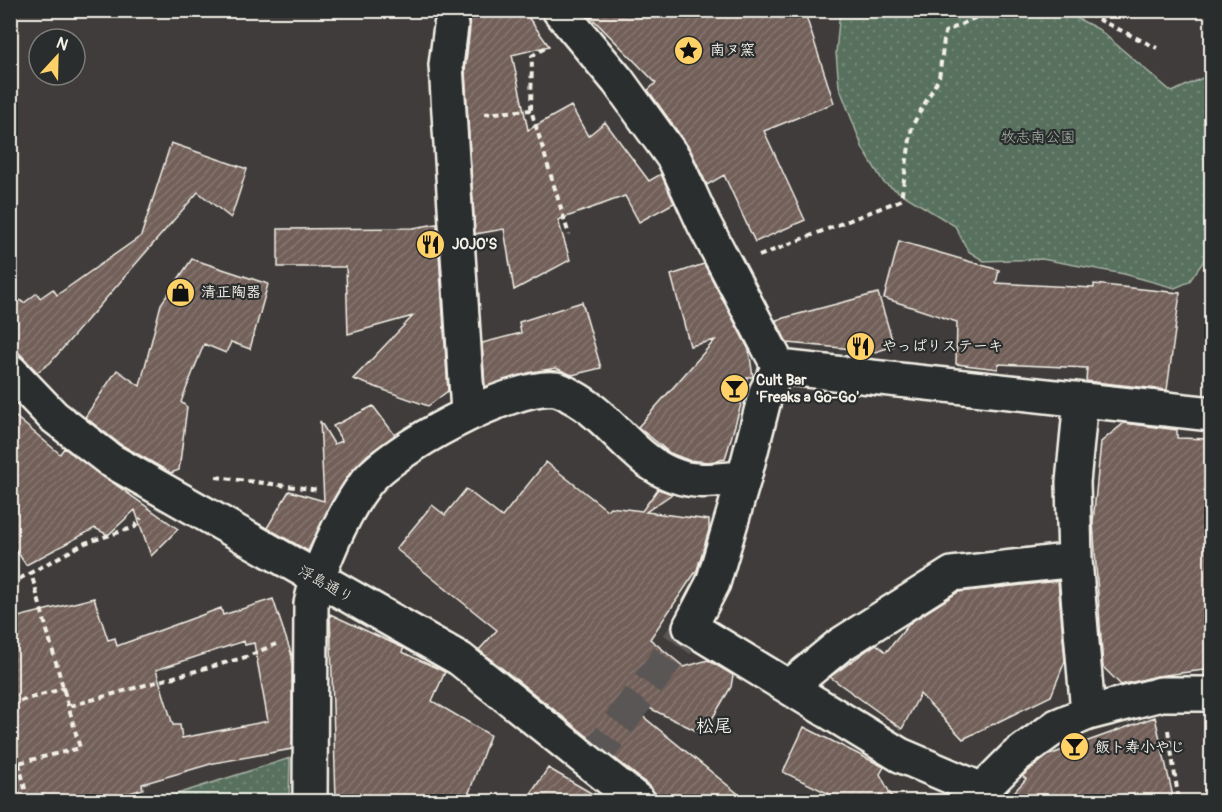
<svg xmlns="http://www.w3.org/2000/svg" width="1222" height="812" font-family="Pangolin,'Klee One',sans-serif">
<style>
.green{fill:url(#green-dots);stroke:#a6b1a3;stroke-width:1.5}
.building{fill:url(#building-hatch);stroke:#f4f1e8;stroke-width:1.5;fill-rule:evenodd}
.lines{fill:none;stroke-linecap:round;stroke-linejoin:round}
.street-tunnel{stroke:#5a5755;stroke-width:33;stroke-dasharray:33 16;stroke-linecap:butt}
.street-casing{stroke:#f4f1e8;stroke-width:38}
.path{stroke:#f4f1e8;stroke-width:4;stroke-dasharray:6 4.5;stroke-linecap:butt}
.street{stroke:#2a2d2e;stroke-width:33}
.labels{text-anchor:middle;stroke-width:4.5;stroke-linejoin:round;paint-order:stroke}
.poi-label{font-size:15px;font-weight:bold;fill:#f4f1e8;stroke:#2a2d2e;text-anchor:start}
.park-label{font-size:15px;fill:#aeb7aa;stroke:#2a2d2e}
.street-label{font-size:15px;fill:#f4f1e8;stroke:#2a2d2e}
.quarter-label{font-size:18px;font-weight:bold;fill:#f4f1e8;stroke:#2a2d2e}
</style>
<defs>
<pattern id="green-dots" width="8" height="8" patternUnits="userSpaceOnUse" patternTransform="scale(1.5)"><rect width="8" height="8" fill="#59715e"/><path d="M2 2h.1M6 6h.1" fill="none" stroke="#718675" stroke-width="1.8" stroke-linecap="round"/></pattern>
<pattern id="building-hatch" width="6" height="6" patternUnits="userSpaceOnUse" patternTransform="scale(1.5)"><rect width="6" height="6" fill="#715f59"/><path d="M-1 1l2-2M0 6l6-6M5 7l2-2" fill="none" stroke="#867671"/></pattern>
</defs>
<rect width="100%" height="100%" fill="#3f3c3b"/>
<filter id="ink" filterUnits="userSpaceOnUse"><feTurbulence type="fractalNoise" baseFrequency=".0167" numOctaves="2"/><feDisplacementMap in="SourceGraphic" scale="12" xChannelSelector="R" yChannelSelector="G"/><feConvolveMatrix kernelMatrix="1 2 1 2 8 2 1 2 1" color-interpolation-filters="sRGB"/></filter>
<g filter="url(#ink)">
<!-- green -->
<path class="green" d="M840,10l223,1 35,18 74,63 39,-18 1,175 -23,33 -14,6 -51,-14 -82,-15 -58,2 -16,-10 -13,-25 -71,-43 -21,-34 -24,-63 -3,-33z
M290,758l-1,43h-134z"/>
<!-- building -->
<path class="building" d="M468,10h55l26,36 -37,9 16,75 43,-24 17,30 17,-14 44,59 12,-7 13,29 -35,19 -14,-26 -67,24 12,40 -56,30 -10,-61 -29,5 -10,-163 5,-43z
M584,10h220l30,93 -70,28 41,89 -50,22 -31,-67 -17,10 -17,-36 -42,-59 8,-7z
M171,143l76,26 -16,49 -33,-26 -148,171 -13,9 -27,-29v-49l14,9 13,-10 3,5 13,-9 4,6 84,-59z
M437,224l11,167 -20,15 -75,-27 60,-63 -65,18 -2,-67h-68v-38l135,-1z
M899,241l100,29 -3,13 98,5v-4l86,9 -13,97 -81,-9 1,-13 -89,-4v5l-42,-5 1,-42 -73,-24z
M192,259l76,25 -18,65 -19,-7 -5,11 -22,-9 -23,58 6,5 -8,63 -8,3 -51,-29 -35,-27 32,-47 23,16 21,-82z
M704,264l45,86 4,27h-6l-2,14 -20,68 -16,3 -21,-2 -18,-7 -32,-26 77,-87 -25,6 -19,-71z
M878,293l16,53 -35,11 -4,-1 -2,-7 -66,-6 -11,-23z
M582,302l19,66 -29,7 -16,-7 -24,4 -47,15 -3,-44 39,-10 -2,-11z
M373,406l22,29 -28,20 -17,18 -18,28 -24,50 -41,-23 22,-37 35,10 -4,-80 14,23 8,-3 -9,-15z
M10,412l50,42 4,-6 114,81 -27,27 -16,-46 -27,25 -13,-7 -69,37 -16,-24z
M1124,423l53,7v8l35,1v230l-55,7 -36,9 -18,-18 -10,-145 8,-80z
M546,462l61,48 3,-3 32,4 16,-22 14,5 -26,18 63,8v10l-12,40 -47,69 34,28 24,-7 25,15 -2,12 -28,47 -58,-28 -5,8 107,87h-90l-6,-14 -172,-137 18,-20 -101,-81 36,-44 13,10 21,-26 36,28z
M1058,581l7,80 -14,35 -88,43 -43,-45 -18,35 -72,-52 46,-33 10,8 25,-30 47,-30z
M94,598l14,42 7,-2 2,8 104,-38 2,7 50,-16 19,57v93l-78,14 -72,21 1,5 -41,12h-81l-11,-48v-134zM244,641l1,4 9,-2 14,78 -86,17 -2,-13h-7l-17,-55z
M330,614l69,32 5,2 -2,4 43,20 -13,29 58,34 -24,66 -130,-3z
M1155,717l19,84h-168l20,-22 -4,-3 27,-21z
M804,727l80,40 -4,7 14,27h-50l-61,-29z
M548,768l57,33h-79z"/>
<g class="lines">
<!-- street-tunnel -->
<path class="street-tunnel" d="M590,763l100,-136"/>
<defs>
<path id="street" d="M559,10l59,71 57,79 29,64 75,143
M451,26l-5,39 22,347
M779,367l433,47
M10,371l43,45 57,44 350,199 179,143
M1081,400l-8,82 2,78 13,153
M744,478l-31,105 -23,44 210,128 82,35
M789,687l51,-42 112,-71 123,-14
M310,802l1,-198c7,-35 32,-91 54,-120 25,-34 148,-101 191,-95 6,1 12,5 17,8 38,20 62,66 103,79 22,8 46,3 68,2l22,-86 13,-25
M977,802l5,-12 34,-34 41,-30 31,-13 73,-19h51"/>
</defs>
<!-- street casing -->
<use href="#street" class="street-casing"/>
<!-- path -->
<path class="path" d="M1079,10l78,38
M545,48l-13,8 -1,54 38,125
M484,114l47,-4
M759,256l142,-56 11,-74 27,-48 6,-46 36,-17 2,-5
M216,477l103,13
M10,584l75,-41 50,-16 6,-9
M10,704l55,-16
M70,706l176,-49 30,-13
M1168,730l11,72
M19,763l9,39
M10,765l70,-17 -49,-175"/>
<!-- street -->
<use href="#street" class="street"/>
</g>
</g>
<!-- icons -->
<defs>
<symbol id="sight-disc" viewBox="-11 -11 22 22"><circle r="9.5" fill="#ffd166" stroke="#2a2d2e"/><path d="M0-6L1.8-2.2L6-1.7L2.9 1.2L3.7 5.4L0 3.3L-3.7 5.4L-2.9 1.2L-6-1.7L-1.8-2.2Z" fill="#111"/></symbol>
<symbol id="restaurant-disc" viewBox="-11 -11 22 22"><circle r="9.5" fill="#ffd166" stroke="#2a2d2e"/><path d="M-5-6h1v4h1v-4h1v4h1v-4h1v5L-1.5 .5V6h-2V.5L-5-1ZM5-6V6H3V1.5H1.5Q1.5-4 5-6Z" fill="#111"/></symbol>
<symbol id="shop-disc" viewBox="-11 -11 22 22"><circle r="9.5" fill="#ffd166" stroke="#2a2d2e"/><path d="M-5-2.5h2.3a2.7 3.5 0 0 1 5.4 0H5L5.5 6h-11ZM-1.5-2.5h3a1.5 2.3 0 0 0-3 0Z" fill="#111"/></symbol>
<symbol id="bar-disc" viewBox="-11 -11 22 22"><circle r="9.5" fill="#ffd166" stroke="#2a2d2e"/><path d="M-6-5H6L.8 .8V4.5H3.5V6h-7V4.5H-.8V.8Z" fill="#111"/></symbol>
</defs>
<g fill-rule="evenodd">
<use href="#sight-disc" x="672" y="34" width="33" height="33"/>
<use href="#restaurant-disc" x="414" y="228" width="33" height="33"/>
<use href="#shop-disc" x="164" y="276" width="33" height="33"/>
<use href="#restaurant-disc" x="844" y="330" width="33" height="33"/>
<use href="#bar-disc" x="718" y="372" width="33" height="33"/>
<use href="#bar-disc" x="1058" y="730" width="33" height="33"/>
</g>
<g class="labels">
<!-- poi labels -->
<g class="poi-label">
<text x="710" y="55">南ヌ窯</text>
<text x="452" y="249">JOJO'S</text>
<text x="201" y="297">清正陶器</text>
<text x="882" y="351">やっぱりステーキ</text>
<text x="756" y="385">Cult Bar<tspan x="756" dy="17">'Freaks a Go-Go'</tspan></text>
<text x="1095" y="752">飯ト寿小やじ</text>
</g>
<!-- park labels -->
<g class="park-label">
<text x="1038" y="142">牧志南公園</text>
</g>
<!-- street labels -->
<g class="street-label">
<text transform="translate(326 584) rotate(29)" y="5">浮島通り</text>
</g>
<!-- quarter labels -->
<g class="quarter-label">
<text x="714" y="732">松尾</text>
</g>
</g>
<!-- margin -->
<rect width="1222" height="812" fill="none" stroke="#2a2d2e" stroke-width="36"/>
<rect x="18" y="18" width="1186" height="776" fill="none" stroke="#f4f1e8" stroke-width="2" filter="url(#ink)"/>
<!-- north arrow -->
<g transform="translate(57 57) rotate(22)"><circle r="28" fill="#2a2d2e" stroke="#7b7b78" stroke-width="1.5"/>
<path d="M0-4.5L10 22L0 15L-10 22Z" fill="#ffd166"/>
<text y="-9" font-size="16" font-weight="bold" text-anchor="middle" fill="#f4f1e8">N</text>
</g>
</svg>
